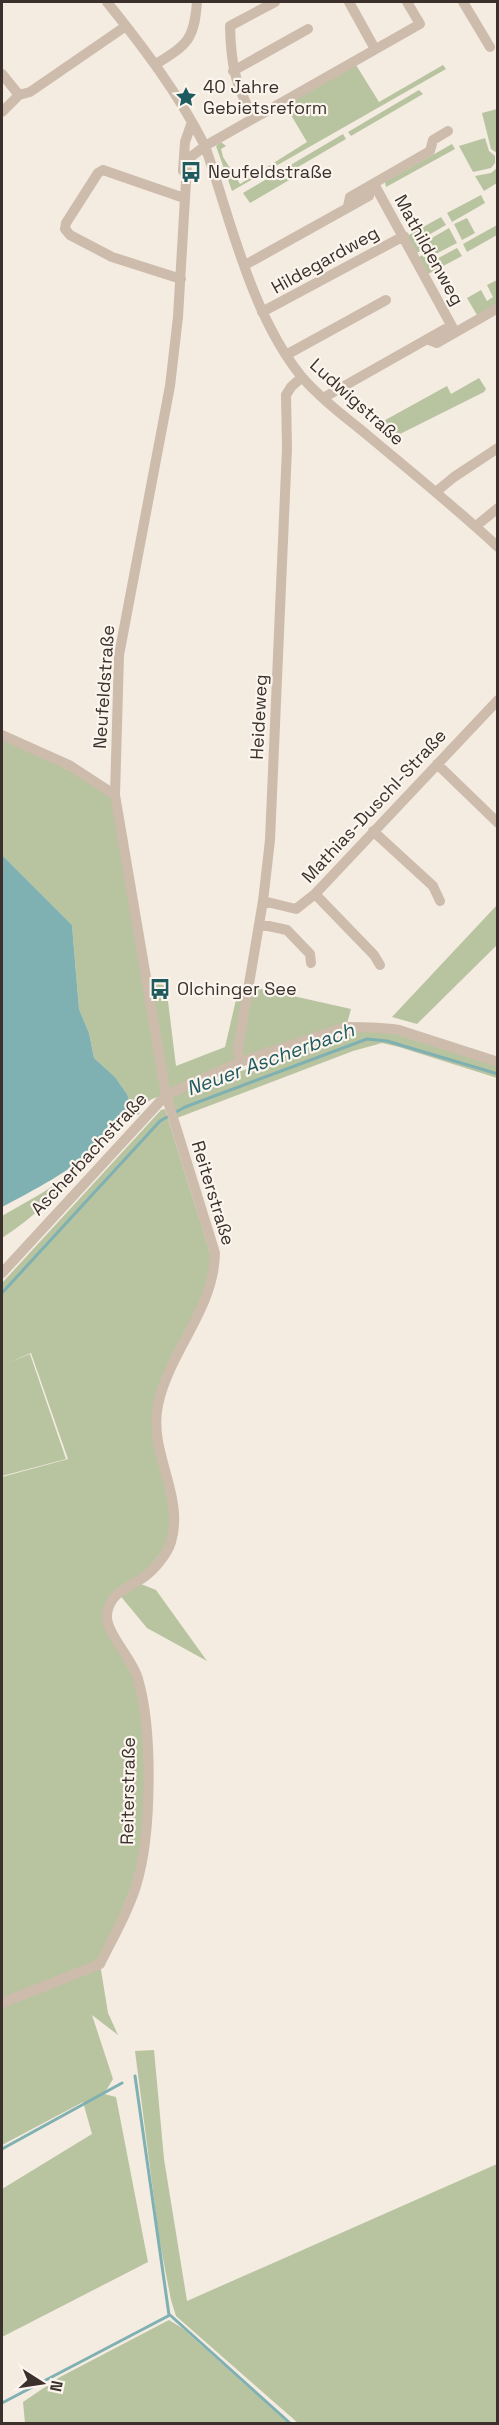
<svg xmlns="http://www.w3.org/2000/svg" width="499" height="2425" font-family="'Space Grotesk',sans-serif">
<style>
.green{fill:#b8c4a0}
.water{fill:#7fb0b2}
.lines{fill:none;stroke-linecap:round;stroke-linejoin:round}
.stream{stroke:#7fb0b2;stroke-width:3}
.minor{stroke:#cdbbac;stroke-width:10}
.labels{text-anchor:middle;stroke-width:4.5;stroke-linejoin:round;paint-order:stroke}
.poi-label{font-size:18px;fill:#3b302b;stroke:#fbf5ee;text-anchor:start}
.street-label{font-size:18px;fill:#3b302b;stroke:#fbf5ee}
.water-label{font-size:20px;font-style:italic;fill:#1f5a5e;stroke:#fbf5ee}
</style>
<rect width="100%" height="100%" fill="#f4ebe1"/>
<!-- green -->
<path class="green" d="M356,65l23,37 64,-37 3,4 -214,122 -16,-45 5,-4 5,4 -5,3 2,8 17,27 67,-42 -22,-37z
M419,90l4,4 -72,42 -3,-4z
M497,109h1l-1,44 -6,-4 -9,-36z
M343,134l3,5 -48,28 3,6 -51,30 -7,-10z
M485,138l4,13 6,5v7l-4,5 -18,4 -14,-26z
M452,144l3,5 -69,38 -1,-5z
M497,168v15l-13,8 -9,-15 16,-3z
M481,195l4,8 -33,19 -5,-9z
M441,217l5,8 -26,15 4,9 -7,4 -10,-17z
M467,218l8,15 -13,7 -8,-16z
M497,225v10l-30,17 -4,-8z
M449,228l8,15 -25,13 -7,-14z
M457,248l5,8 -34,18 -9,-17 7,-4 5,9z
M497,280v24l-20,11 -10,-17 14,-8 6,11 6,-4 -6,-12z
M479,378l7,11 -2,3 -86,43 -5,1 -15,-12 69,-38 4,8z
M2,735l113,60 32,187 19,3 10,81 49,-19 14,-60 10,-1 102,23 -5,18 -194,72 -19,12 -6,-17 -12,-17 -21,-19 -5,-25 -10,-24 -7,-84 -70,-70z
M497,905v40l-80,79 -25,-7z
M369,1030l18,1 110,35v12l-98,-31 -17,-4 -29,8 -176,67 -5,-20 1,-3 173,-61z
M165,1109l50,160 -50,113 -9,45 16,71 -2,44 -34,40 20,8 51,71 -60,-33 -29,-35 -11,25 22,40 15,46v151l-44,109 8,49 10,22 -26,-20 21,64 -9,15 12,3 32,165 -146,75v-148l90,-55 -9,-32 -81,43v-668l66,-18 -37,-106 -23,10 22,-9 36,105 -64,17v-193l159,-173z
M90,1161c-28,28 -55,56 -88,77v-22l40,-23z
M154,2050l10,109 23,142 310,-137v259h-199l-122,-107 -5,-16 -12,-62 -24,-187z
M169,2320l13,8 106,95h-263l-2,-21 37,-25z"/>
<!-- water -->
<path class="water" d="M2,855l70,70 7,84 10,24 5,25 21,19 12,17 6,17c-15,12 -20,21 -33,33 -25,25 -68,47 -98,63z"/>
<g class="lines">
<!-- stream -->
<path class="stream" d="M133,1111l5,2
M2,1293l158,-172 25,-14 182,-68 20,2 111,33
M135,2076l34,239
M2,2149l120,-66
M2,2403l168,-88 121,109"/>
<!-- minor -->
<path class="minor" d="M107,2c37,46 71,91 98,144 26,75 46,168 96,230 19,22 43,40 65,58 44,37 89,73 132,113
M349,2l26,47
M463,2l27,45
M156,64c32,-20 38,-24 41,-62
M233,71l75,-42
M2,74l17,21 11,-3 96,-66
M2,112l17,-17
M254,118c-19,-33 -23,-53 -24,-92l45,-24
M183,171l2,-29 7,-20
M374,184l81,148
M348,206l2,-9 80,-46 3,-11 15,-9
M245,265l124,-69 1,-9
M181,279l-69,-22 -42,-22 -5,-6 1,-6 32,-50 5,-3 81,28
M262,312l142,-76
M427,339l10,4 61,-35
M286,355l100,-55
M323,398l122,-69 8,4
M437,491l17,-14 44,-29
M476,526l22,-18
M2,735l67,30 46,30
M437,764l61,59
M373,831l60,55 7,15
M315,894l59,61 6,10
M263,901l33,8 19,-15 183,-194
M259,924l28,6 23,24 1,9
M240,1062l-2,-13 25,-148 7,-61 17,-392 -1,-53 5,-8 11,-10
M2,1273l164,-178 74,-33 106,-35c18,0 35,0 53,3l99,32
M2,2003l98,-39c12,-25 28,-51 36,-78 16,-51 17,-156 2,-207 -5,-20 -33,-46 -31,-65 3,-21 20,-26 36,-36 11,-8 24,-23 28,-36 14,-47 -23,-89 -13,-137 11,-54 56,-95 57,-152l-49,-158 -51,-300 4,-140 51,-269 8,-69 9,-153 5,-8 13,-10 215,-122 -13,-22"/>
</g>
<!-- icons -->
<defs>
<symbol id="sight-bare" viewBox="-9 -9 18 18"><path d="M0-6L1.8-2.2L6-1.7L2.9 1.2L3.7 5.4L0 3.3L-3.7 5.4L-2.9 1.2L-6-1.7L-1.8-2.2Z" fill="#1f5a5e" stroke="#fbf5ee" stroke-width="2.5" paint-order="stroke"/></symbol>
<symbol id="bus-bare" viewBox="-9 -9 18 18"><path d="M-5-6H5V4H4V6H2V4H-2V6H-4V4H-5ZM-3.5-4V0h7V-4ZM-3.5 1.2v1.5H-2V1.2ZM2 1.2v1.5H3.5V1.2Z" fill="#1f5a5e" stroke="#fbf5ee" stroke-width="2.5" paint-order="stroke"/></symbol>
</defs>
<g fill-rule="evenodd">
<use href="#sight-bare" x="171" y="82" width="30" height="30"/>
<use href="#bus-bare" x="176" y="157" width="30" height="30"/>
<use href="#bus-bare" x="145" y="974" width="30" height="30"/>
</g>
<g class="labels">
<!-- poi labels -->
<g class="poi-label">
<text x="203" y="93">40 Jahre<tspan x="203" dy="21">Gebietsreform</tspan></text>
<text x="208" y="178">Neufeldstraße</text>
<text x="177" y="995">Olchinger See</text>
</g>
<!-- street labels -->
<g class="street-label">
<text transform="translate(429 250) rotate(61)" y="6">Mathildenweg</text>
<text transform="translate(325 260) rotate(-29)" y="6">Hildegardweg</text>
<text transform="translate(357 402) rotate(42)" y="6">Ludwigstraße</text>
<text transform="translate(104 687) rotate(-86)" y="6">Neufeldstraße</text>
<text transform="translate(259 717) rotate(-87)" y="6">Heideweg</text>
<text transform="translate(374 806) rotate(-47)" y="6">Mathias-Duschl-Straße</text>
<text transform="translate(89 1154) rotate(-47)" y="6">Ascherbachstraße</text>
<text transform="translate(213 1193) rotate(73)" y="6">Reiterstraße</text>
<text transform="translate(128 1791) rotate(-89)" y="6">Reiterstraße</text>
</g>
<!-- water labels -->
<g class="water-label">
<text transform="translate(270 1059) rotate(-20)" y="7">Neuer Ascherbach</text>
</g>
</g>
<!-- border -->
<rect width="499" height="2425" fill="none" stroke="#3b302b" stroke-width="6"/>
<!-- north arrow -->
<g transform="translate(42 2383) rotate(102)" stroke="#fbf5ee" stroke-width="4.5" paint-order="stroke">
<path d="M0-4.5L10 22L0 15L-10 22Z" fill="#3b302b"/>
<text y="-9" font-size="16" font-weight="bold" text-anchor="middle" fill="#3b302b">N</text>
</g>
</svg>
